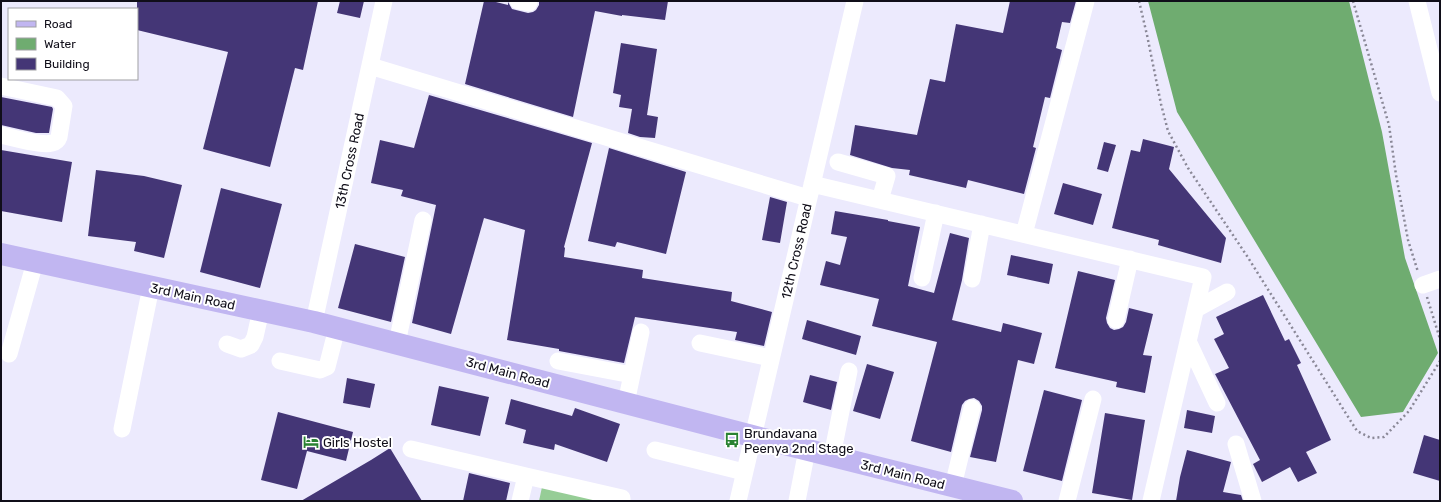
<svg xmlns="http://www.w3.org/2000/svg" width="1441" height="502" font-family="Rubik,sans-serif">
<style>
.green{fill:#96cd96}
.water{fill:#6fac70}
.building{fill:#443676}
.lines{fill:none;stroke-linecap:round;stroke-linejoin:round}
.path{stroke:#8a8897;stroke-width:2.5;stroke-dasharray:2 3;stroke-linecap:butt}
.minor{stroke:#fff;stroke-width:17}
.major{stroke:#c1b6f1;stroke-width:22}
.labels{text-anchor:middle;stroke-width:4;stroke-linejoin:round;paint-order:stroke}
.street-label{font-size:13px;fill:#100e19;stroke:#fff}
.poi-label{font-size:13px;fill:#100e19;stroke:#fff;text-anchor:start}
</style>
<rect width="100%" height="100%" fill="#eceafd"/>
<!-- green -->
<path class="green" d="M542,487l66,14h-69z"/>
<!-- water -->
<path class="water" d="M1148,1h201l33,131 23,126 33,95 -35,59 -42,5 -184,-305z"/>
<!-- building -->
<path class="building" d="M137,1h181l-15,69 -8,-2 -25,99 -67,-18 25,-97 -91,-22z
M340,1h24l-4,17 -23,-5z
M484,1h8l16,4v-3l4,7 16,4 5,-1 3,-2 3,-5v-4h129l-3,19 -43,-5v1l-27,-5 -22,106 -108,-33z
M1010,1h66l-6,22 -8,-1 -6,26 6,2 -12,48 -5,-1 -12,50 3,1 -12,46 -56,-14 -2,8 -57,-13 1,-5 -18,-2 -42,-13 5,-30 62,10 13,-56 15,3 11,-58 47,9z
M621,43l36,6 -10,66 11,2 -3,21 -15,-1 -12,-4 4,-24 -13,-2 2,-12 -8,-2z
M429,95l163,48 -28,104 1,1 -1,9 79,13 -1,8 90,14 -1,9 41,11 -8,34 -29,-6 2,-8 -102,-15 -11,46 -65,-12v-2l-52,-9 18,-110 -41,-12 -33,116 -39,-11 24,-118 -35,-9 2,-6 -32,-7 9,-43 34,8z
M1,97l51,10 1,2 -4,24h-13l-35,-8z
M1143,139l31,8 -5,22 57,69 -5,25 -63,-18 1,-5 -47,-12 19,-78 9,2z
M1104,142l12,3 -8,27 -11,-3z
M609,148l77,24 -20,82 -49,-12 -2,5 -27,-6z
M1,150l71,12 -10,60 -61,-11z
M96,170l48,6 38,9 -18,73 -30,-7 2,-9 -48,-6z
M1063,183l39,11 -9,31 -39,-11z
M221,188l61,16 -22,84 -60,-16z
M770,197l17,5 -7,41 -18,-3z
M835,211l53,9v1l32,6 -12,59 26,7 16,-60 19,5 -7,42 -10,40 49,12 2,-9 39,10 -8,31 -16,-4 -22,102 -26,-5 12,-47v-4l-3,-5 -5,-3 -5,1 -4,2 -3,4 -11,47 -40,-11 26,-99 -65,-16 7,-27 -59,-14 6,-24 14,4 7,-28 -16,-3z
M355,244l50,13 -14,65 -53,-14z
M1011,255l42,9 -4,20 -42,-9z
M1078,271l37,9 -9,38 1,5 3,5 4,2 5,-1 4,-2 3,-5 3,-14 24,6 -10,41 9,1 -7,37 -29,-6 1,-5 -62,-14z
M1263,295l22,46 4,-2 12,24 -4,2 34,75 -25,12 11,21 -19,9 -8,-15 -28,15 -9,-18 7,-4 -45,-86 14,-6 -15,-29 10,-5 -8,-17z
M807,320l54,16 -5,19 -54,-16z
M867,364l27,8 -14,47 -27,-8z
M810,375l27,7 -6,28 -28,-8z
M347,378l28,6 -5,24 -27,-5z
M439,386l50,11 -9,39 -49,-11z
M1044,390l38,10 -20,81 -39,-10z
M511,399l61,17 3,-8 45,16 -13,38 -52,-18 -1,6 -31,-7 3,-13 -21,-6z
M1187,410l28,6 -3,17 -28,-5z
M278,412l75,20 -7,29 -39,-10 -10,38 -36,-9z
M1105,413l40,7 -13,80 -40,-7z
M1424,435l16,5v41l-27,-8z
M390,448l32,53h-121l70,-41z
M1187,450l44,12 -8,30 18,3 2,6h-67l4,-24z
M469,473l41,10 -4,18h-43z"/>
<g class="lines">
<!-- path -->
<path class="path" d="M1139,1l8,34 14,69 7,27 20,37 59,88 110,175 14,7 13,-1 25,-26 31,-50
M1353,1l36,124 7,50 12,65 10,32
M1427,297l13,42"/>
<!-- minor -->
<path class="minor" d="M518,1l11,2
M1417,1l23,92
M370,66l438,132
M1,86l56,12 7,8 -5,31c-1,3 -3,5 -7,6 -11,3 -38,-5 -51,-8
M838,162l49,14 -7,24
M812,184l391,93 -52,224
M1024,234l62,-233
M922,278l14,-65
M972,279l10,-55
M1423,285l17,-6
M1196,309l31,-17
M1116,320l14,-61
M314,322l70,-321
M1188,341l29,62
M397,343l26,-123
M700,343l71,15
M227,344l14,5 10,-4 4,-8 6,-27
M9,354l26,-92
M280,361l40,9 7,-3 10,-39
M558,361l74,14
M626,403l15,-71
M122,429l29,-142
M1236,444l17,57
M411,449l115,27
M655,450l89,22
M832,456l17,-85
M953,486l19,-78
M520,501l6,-25 96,22v3
M738,501l117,-500
M797,501l10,-51
M1067,501l26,-102"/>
<!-- major -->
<path class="major" d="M1,254l313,68 438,114 260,65"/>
</g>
<!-- icons -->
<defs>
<symbol id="bus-bare" viewBox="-9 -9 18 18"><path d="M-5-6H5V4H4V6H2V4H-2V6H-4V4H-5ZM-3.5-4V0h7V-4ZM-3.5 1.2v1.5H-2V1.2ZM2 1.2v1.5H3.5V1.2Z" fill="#298232" stroke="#fff" stroke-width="2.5" paint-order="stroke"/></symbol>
<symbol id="hotel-bare" viewBox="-9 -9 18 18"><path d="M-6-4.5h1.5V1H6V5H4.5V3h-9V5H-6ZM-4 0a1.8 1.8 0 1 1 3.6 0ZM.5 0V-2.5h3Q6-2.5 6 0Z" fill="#298232" stroke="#fff" stroke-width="2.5" paint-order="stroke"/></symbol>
</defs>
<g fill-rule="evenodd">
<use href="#bus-bare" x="721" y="429" width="22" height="22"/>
<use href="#hotel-bare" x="300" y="431" width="22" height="22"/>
</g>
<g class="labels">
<!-- street labels -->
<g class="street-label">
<text transform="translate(349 161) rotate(-78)" y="5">13th Cross Road</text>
<text transform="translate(796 251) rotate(-77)" y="5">12th Cross Road</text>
<text transform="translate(193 296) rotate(12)" y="5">3rd Main Road</text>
<text transform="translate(508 372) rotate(15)" y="5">3rd Main Road</text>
<text transform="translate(903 474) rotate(14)" y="5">3rd Main Road</text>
</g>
<!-- poi labels -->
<g class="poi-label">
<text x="744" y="438">Brundavana<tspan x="744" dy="15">Peenya 2nd Stage</tspan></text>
<text x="323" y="447">Girls Hostel</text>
</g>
</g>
<!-- border -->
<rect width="1441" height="502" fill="none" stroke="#100e19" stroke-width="4"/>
<!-- legend -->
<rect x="8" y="8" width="130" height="72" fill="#ffffff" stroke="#9f9fa3"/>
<rect x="16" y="21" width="20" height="6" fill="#c1b6f1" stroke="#9f9fa3"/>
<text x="44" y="28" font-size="12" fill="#100e19">Road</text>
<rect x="16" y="38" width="20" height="12" fill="#6fac70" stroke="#9f9fa3"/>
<text x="44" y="48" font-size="12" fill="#100e19">Water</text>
<rect x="16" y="58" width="20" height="12" fill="#443676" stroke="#9f9fa3"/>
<text x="44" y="68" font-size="12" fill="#100e19">Building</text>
</svg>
